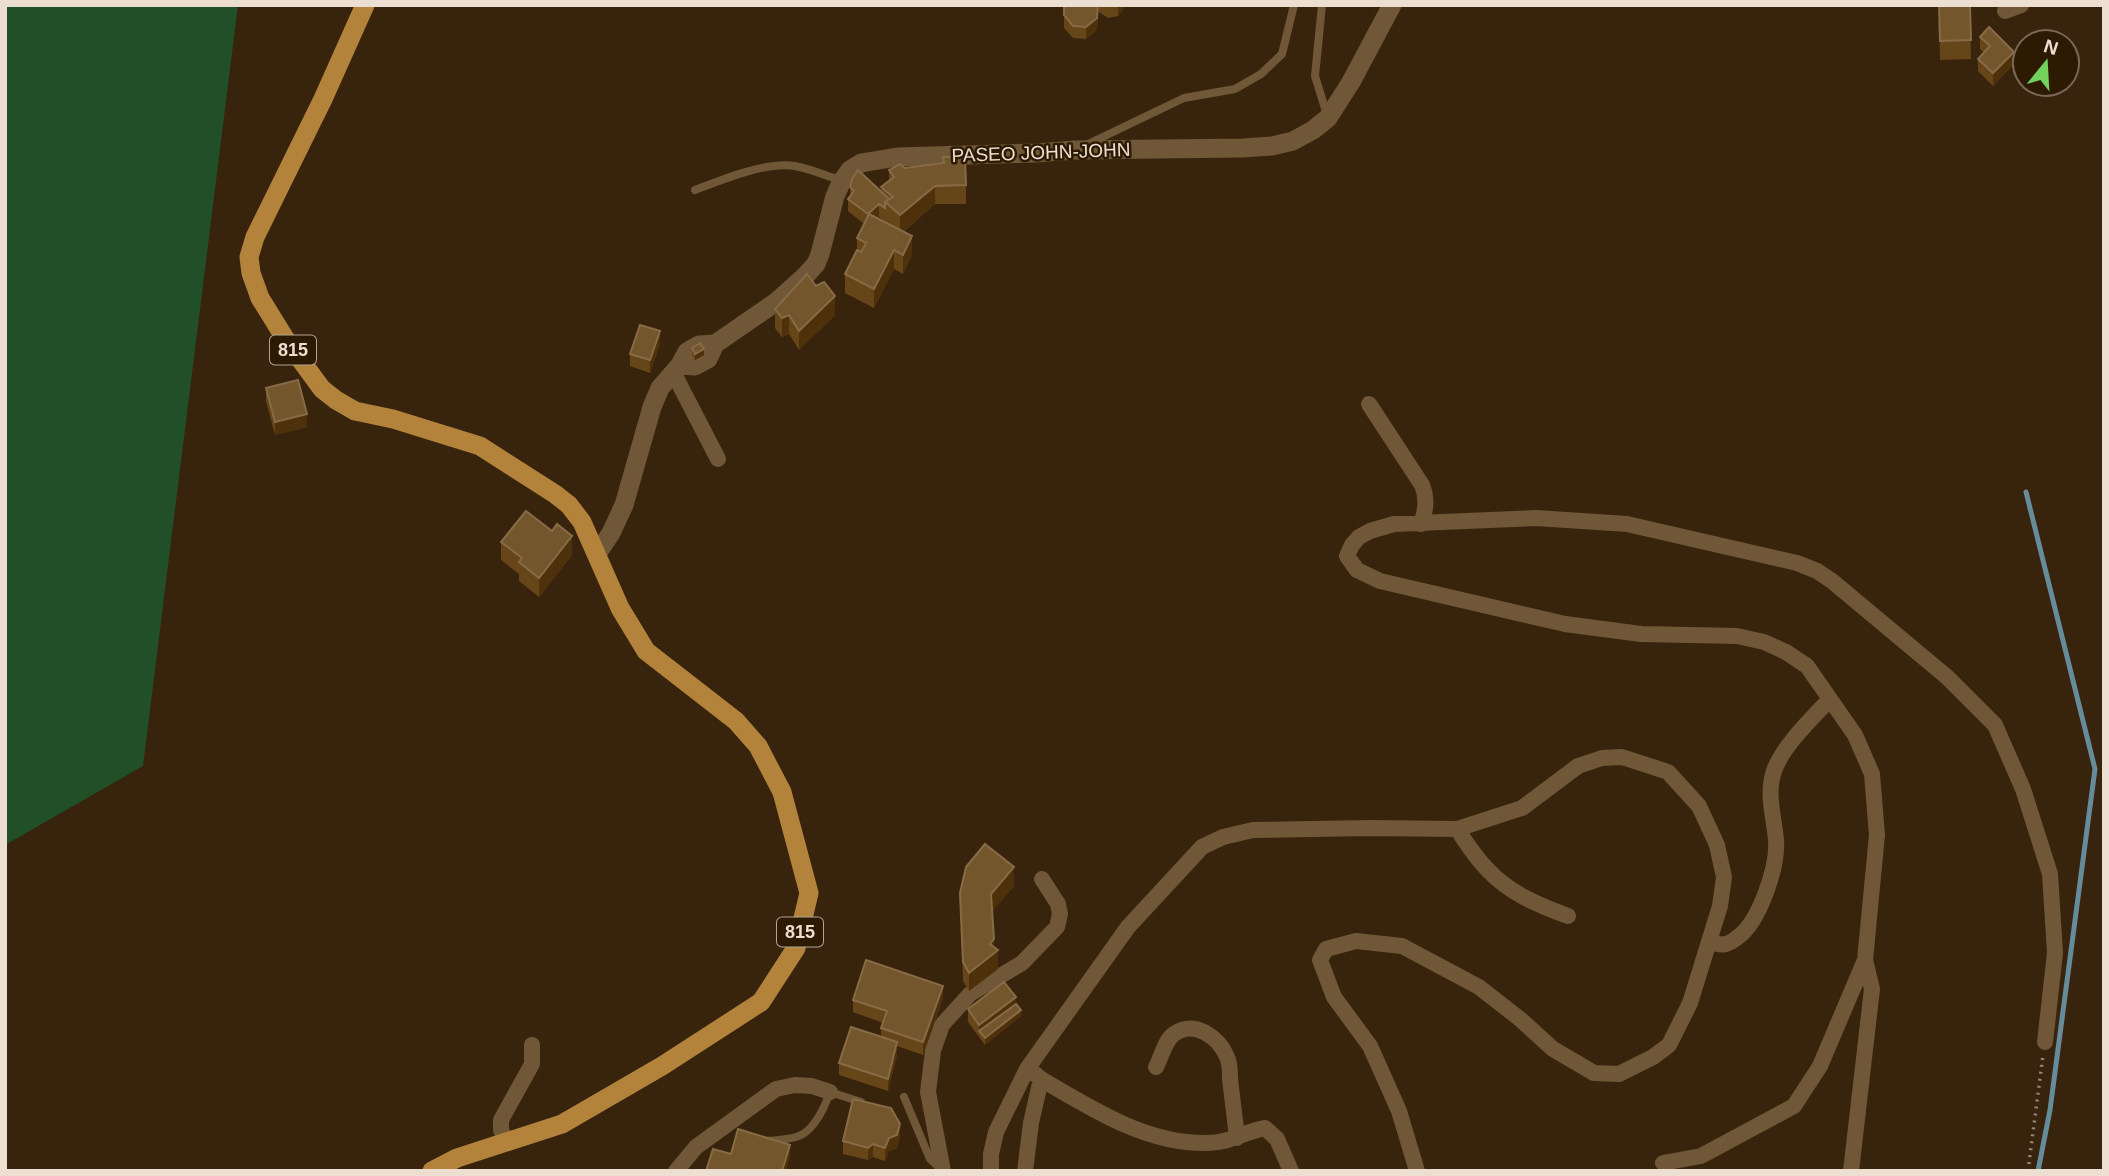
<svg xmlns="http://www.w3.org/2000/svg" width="2109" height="1176" font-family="Helvetica,sans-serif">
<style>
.green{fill:#214f27}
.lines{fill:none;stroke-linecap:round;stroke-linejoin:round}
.stream{stroke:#668c9b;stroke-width:5}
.path{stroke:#958472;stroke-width:3.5;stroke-dasharray:2 5;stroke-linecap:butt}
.service{stroke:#6f5737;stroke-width:8}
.minor{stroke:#6f5737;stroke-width:16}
.tertiary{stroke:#6f5737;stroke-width:19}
.primary{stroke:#b4833b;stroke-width:19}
.wall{fill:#664519;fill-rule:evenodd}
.shaded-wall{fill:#4e310b}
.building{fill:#74562d;stroke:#876b46;stroke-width:2}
.labels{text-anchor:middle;stroke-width:5;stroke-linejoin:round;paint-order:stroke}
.shield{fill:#2d1a03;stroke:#b3a393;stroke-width:2}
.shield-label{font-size:18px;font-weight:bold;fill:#ecded1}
.street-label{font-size:19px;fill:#ecded1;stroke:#2d1a03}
</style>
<rect width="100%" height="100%" fill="#38240c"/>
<!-- green -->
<path class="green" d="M5,5h233l-95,761 -138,79z"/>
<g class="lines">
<!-- stream -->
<path class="stream" d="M2026,492l69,277 -45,341 -12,61"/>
<!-- path -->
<path class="path" d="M2028,1171l15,-116"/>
<!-- service -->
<path class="service" d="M1322,5l-7,71 12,39
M1086,145l98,-47 51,-9 26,-15 21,-20 12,-49
M695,190c26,-10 72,-29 100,-24 16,3 32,10 47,15
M904,1097l26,62 10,9
M766,1141c10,-1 21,-1 30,-4 18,-5 28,-28 34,-45l31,10"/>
<!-- minor -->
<path class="minor" d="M2005,11l16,-6
M673,372l45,87
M1369,404l53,81c5,12 4,26 -1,39
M1457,829c9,13 18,28 30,40 22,24 51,36 81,47
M1710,941c12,6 18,4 28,-4 22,-16 40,-71 38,-97 -2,-24 -10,-46 -2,-69 8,-24 38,-53 56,-72
M1156,1067c5,-9 9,-27 18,-33 21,-15 45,4 53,23 3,6 3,15 3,21 2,20 5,40 7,60
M1041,1079c51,30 105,65 166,64 23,0 39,-12 58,-15l12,11 14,32
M508,1143l-7,-13v-10l31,-56v-19
M1663,1163l38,-7 93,-50 26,-40 45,-106 12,-125 -5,-61 -17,-39 -48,-69 -21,-14 -22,-10 -27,-6 -96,-2 -76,-10 -185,-43 -23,-11 -10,-14 5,-11 7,-8 11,-6 24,-7 142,-6 91,6 170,39 20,8 15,10 115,96 48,48 28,64 27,85 5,79 -10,89
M676,1171l20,-24 80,-58 19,-4 17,1 18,6
M943,1171l-15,-79 5,-41 9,-26 28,-31 52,-31 35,-36 3,-13 -2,-10 -16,-25
M991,1171v-17l5,-22 31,-63 101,-142 74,-80 21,-10 30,-7 118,-2 86,1 65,-21 56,-42 24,-8 20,-1 46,15 31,34 18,39 7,32 -4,29 -30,97 -21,42 -16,12 -34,17 -25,-1 -41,-24 -33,-30 -41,-32 -77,-41 -46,-5 -30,8 -6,11 14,37 36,49 29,65 18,60
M1025,1171l6,-48 10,-44 -6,-5
M1851,1171l21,-182 -7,-29"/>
<!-- tertiary -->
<path class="tertiary" d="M680,365l15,1 13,-7 7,-15 61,-42 29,-26 11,-12 4,-10 15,-58 7,-15 8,-11 11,-7 36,-6 139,-4 39,-3 168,-2 29,-2 21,-5 20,-11 15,-12 23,-36 41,-77
M597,554l14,-21 13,-28 28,-98 8,-19 20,-23 7,-13 12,-7 16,-1"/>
<!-- primary -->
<path class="primary" d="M365,5l-42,94 -68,138 -6,20 2,16 9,25 26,42 36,49 14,11 19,11 38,8 87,27 75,48 14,11 13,17 38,86 26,43 90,70 22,25 24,46 27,101 -13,55 -35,54 -99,64 -100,58 -105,34 -25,13"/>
</g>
<!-- wall -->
<path class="wall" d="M1098,5h26v3l-6,8 -10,2 -9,-6z
M1939,5h31l1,54 -31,1z
M1064,15l34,1 -1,14 -11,9 -13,-1 -9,-10z
M1980,37l34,27 -21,22 -15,-15v-12l6,-6 -4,-4z
M905,168l61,17v19h-31l-32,28 9,23 -9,19 -9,-5 -20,39 -29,-15v-19l12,-23v-13l7,-14 -16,-13v-12l2,-2v-10l31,5v-5l8,-6v-11zM879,217l6,4 5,4 -13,-7z
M775,309l60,6 -36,35 -10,-16 -7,3 -7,-9z
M660,344l-10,29 -20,-7v-12z
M692,348l12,7 -9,5 -3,-5z
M266,388l41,39 -32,8 -9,-34z
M501,542l71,13 -33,42 -20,-16v-7l-18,-14z
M1014,886l-22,25 2,37 4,21 -29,22 -6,-10 -3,-88z
M943,998l-20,57 -26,-9v9l-9,36 -49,-16v-12l42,-26v-9l2,-5 -30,-11v-12z
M968,1009l53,7 -36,29 -17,-23z
M900,1136l-3,12 -8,3 -4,10 -12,-4 -5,3 -25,-6v-13z"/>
<!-- shaded-wall -->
<path class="shaded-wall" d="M1098,5l-1,25 -11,9v-12z
M1118,5h6v3l-6,8z
M2014,52v12l-21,22v-13z
M935,186v18l-35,30v-19z
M879,204v13l-11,9v-12z
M912,236v19l-9,19v-19z
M894,250v19l-20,39v-19z
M835,296v19l-36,35v-19z
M789,315v19l-7,3v-19z
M660,331v13l-10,29v-13z
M704,349v6l-9,5v-6z
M307,414v13l-32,8v-13z
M572,536v19l-33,42v-19z
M1014,867v19l-23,27v-19z
M994,939v14l4,-3v19l-29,22v-18z
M943,986v12l-20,57v-13z
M1016,997v13l-37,21v-6z
M1021,1010v6l-36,29v-7z
M897,1042v13l-9,36v-12z
M900,1124v12l-3,12 -8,3 -4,10v-13l4,-10z
M873,1144v13l-5,3v-12z
M790,1145v12l-4,14h-4z"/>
<!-- building -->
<path class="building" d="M1064,5h34l-1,13 -11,9 -13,-1 -9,-11z
M1939,5h31l1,35 -31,1z
M1989,27l25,25 -21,21 -15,-14 12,-13 -10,-9z
M943,157h22l1,28 -31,1 -35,29 -15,-13 8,-5 -12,-10 13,-10 -5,-7 11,-6 5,4 39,-5z
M858,170l31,29 -4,3v6l-6,-4 -11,10 -20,-15 6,-8 -4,-4 2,-8z
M869,214l43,22 -9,19 -9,-5 -20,39 -29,-15 12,-24 4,2 5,-9 -9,-5z
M807,274l9,12 8,-4 11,14 -36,35 -10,-16 -7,3 -7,-9z
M640,325l20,6 -10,29 -20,-6z
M700,343l4,6 -9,5 -3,-6z
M298,380l9,34 -32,8 -9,-34z
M526,511l26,20 5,-7 15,12 -33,42 -20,-16 3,-4 -21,-16z
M985,844l29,23 -23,27 3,45 -4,5 8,6 -29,23 -6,-11 -3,-69 6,-26z
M866,960l77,26 -20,56 -42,-14 6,-17 -34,-11z
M1004,982l12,15 -37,28 -11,-16z
M1016,1004l5,6 -36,28 -6,-7z
M851,1027l46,15 -9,37 -49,-16z
M853,1099l38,9 9,16 -3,11 -8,3 -4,10 -12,-4 -5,4 -25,-7z
M738,1129l52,16 -8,26h-76l7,-22 18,5z"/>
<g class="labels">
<!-- shield labels -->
<g class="shield">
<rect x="270" y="335.5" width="46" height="29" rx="5"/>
<rect x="777" y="917.5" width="46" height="29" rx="5"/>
</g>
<g class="shield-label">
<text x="293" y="356">815</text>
<text x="800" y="938">815</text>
</g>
<!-- street labels -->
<g class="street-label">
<text transform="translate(1041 152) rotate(-2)" y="7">PASEO JOHN-JOHN</text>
</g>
</g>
<!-- border -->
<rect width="2109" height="1176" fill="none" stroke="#ecded1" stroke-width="14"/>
<!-- north arrow -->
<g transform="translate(2046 63) rotate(18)"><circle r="33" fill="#2d1a03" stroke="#796855" stroke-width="2"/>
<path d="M0-5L12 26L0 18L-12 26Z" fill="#72d25d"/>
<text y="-10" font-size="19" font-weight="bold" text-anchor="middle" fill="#ecded1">N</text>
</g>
</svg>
